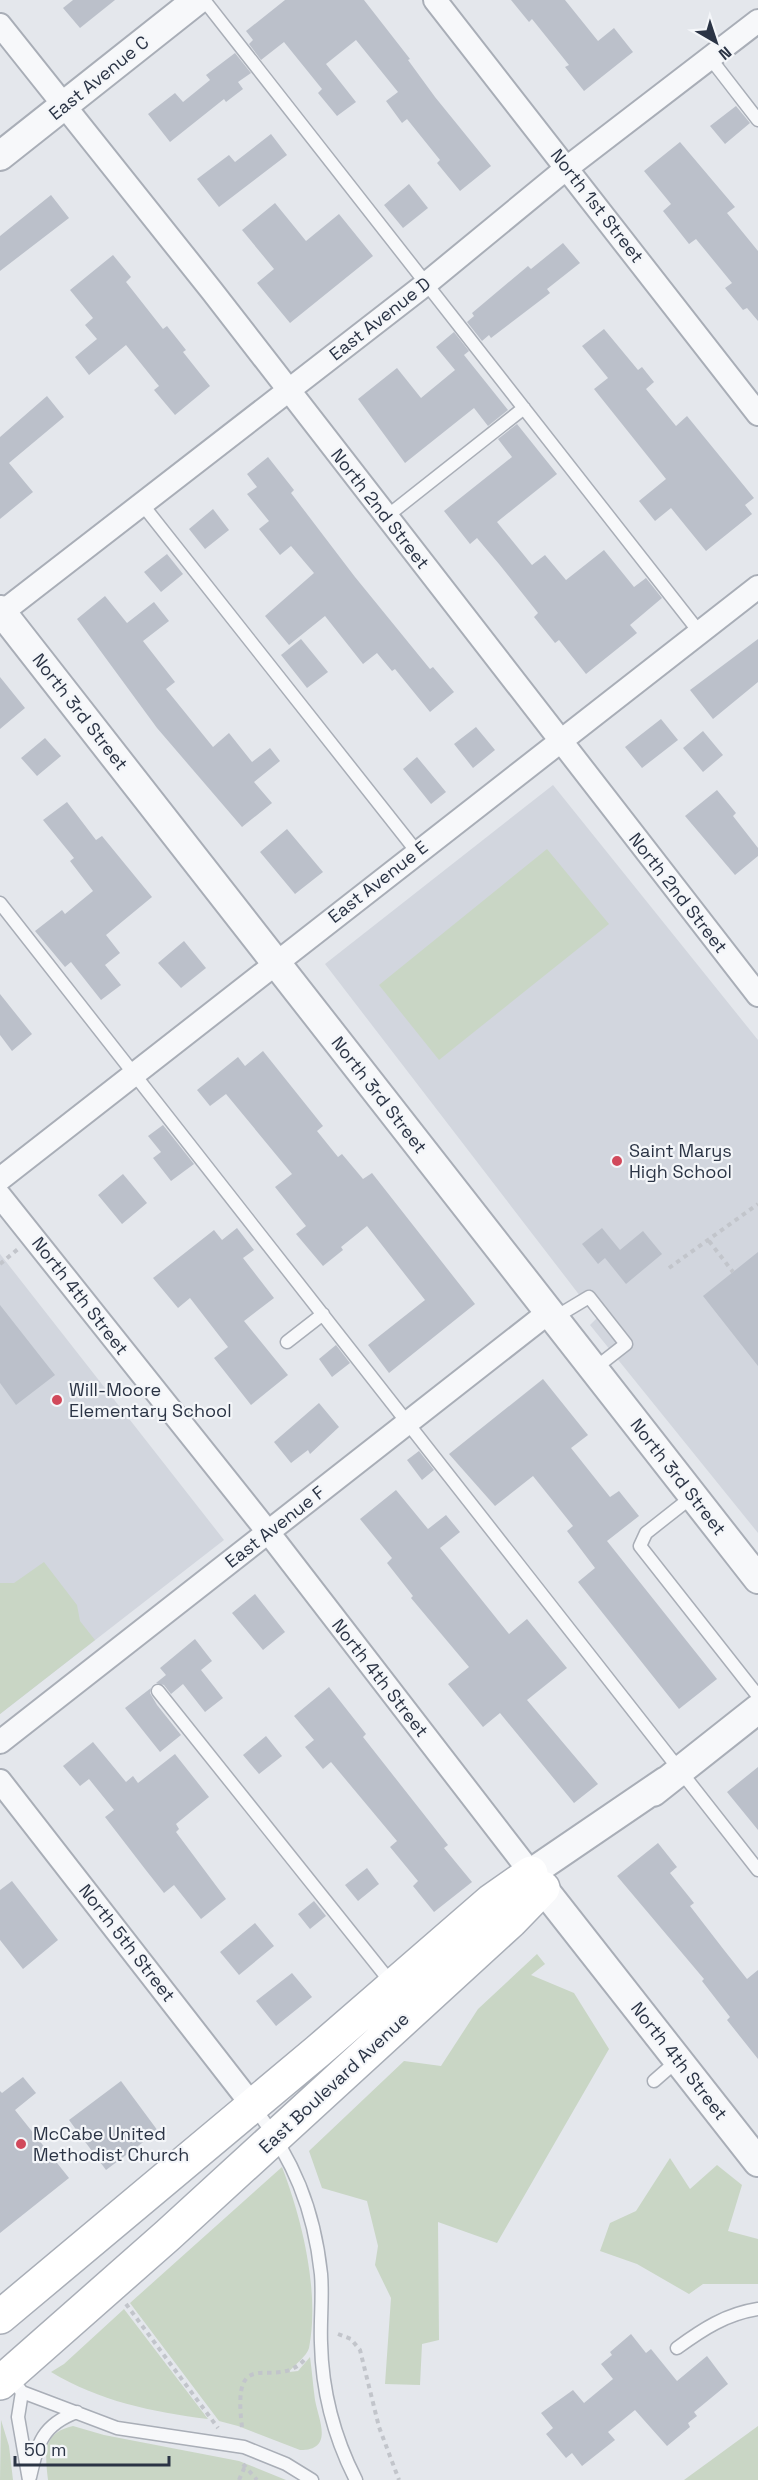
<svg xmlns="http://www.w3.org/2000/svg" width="758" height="2480" font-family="'Space Grotesk',sans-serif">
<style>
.built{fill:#d2d6de}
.green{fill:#c9d6c5}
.building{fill:#bbc0ca}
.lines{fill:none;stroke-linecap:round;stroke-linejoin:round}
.service-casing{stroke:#a9aeb7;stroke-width:15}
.minor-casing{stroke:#a9aeb7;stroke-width:26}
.tertiary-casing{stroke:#a9aeb7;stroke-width:32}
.secondary-casing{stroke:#a9aeb7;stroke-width:36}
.path{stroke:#c2c5cb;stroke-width:4;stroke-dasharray:4.5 4.5;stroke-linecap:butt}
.service{stroke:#f7f8fa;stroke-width:12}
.minor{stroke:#f7f8fa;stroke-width:22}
.tertiary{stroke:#f7f8fa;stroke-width:28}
.secondary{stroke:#fff;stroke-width:33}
.poi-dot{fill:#d1495b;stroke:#f4f6f9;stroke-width:2}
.labels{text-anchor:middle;stroke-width:4.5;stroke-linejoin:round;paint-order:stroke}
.street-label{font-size:18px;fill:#2b3445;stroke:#f4f6f9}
.poi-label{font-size:18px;fill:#2b3445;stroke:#f4f6f9;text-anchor:start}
</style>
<rect width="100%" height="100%" fill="#e4e7ec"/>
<!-- built -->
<path class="built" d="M553,785l205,255v493l-168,-208 7,-7 -272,-354z
M0,1254l224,286 -224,174z"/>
<!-- green -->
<path class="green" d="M547,849l62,75 -170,136 -60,-75z
M44,1562l33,43 3,16 15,19 -95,74v-131h14z
M537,1954l8,10 -14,11 43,18 35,56 -112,194 -59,-21 1,118 -17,4 -2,41 -35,-1 6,-86 -16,-33 3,-19 -11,-45 -45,-13 -13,-37 95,-90 37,5 37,-57z
M670,2158l20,31 27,-24 25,20 -14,46 30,8v45h-55l-14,10 -52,-30 -37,-13 10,-28 26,-12z
M282,2167c20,52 38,125 27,181 -2,8 -15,17 -20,24l9,-1 12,-14c2,14 3,29 5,43 4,21 19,50 -15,50l-62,-24 -19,-5 -89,-118z
M124,2309l84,110c-56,-7 -109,-18 -157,-47l13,-8z
M1,2420l8,26 4,34h-13z
M73,2426l31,9 135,26 47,19h-238c-3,-27 -6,-47 25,-54z
M758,2426v54h-74z"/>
<!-- building -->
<path class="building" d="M73,0h42l-35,28 -17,-20z
M285,0h79l46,59 -2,1 27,37 56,69 -31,25 -23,-28 3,-3 -33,-41 -5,4 -16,-22 12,-9 -42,-52 -30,24 30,38 -19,14 -19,-23 4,-4 -38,-47 -23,18 -12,-16 4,-4 -7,-9z
M511,0h54l33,41 16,-13 19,24 -49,39 -19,-24 4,-2 -37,-46 -3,3z
M235,53l16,20 -13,9 5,7 -17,13 -2,-3 -54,43 -22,-28 27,-21 8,9 27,-22 -4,-5z
M736,106l14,17 -25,21 -15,-18z
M271,134l16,21 -68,52 -22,-28 32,-24 6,7z
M680,142l55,65 -8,6 31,38v70l-11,-13 -4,2 -18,-22 7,-5 -36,-44 -7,5 -26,-33 8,-7 -27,-33z
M409,184l19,24 -25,20 -19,-23z
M51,195l18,23 -69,53v-35z
M275,203l31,38 33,-27 34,42 -83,67 -33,-40 17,-14 -32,-39z
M563,243l17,20 -33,26 3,4 -59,45 -2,-3 -7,6 -15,-19 7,-6 -2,-3 56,-47 3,3z
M113,255l18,22 -5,5 37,47 4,-3 19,24 -3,2 27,34 -35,29 -21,-25 5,-4 -33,-41 -37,30 -14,-18 22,-18 -12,-14 8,-7 -23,-28z
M604,329l34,41 4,-3 12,15 -8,7 30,37 11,-10 67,82 -9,7 7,9 -46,37 -35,-43 -16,13 -16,-20 27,-22 -72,-90 14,-11 -26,-32z
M454,332l15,19 -5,4 44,55 -20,16 -14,-18 -69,55 -47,-64 39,-31 24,30 34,-28 -19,-23z
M47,396l17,21 -55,46 24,29 -33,27v-82z
M517,424l40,50 -60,48 35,43 13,-10 21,25 38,-30 30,37 12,-9 16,20 -32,27 7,8 -51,41 -27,-34 -4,3 -21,-26 4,-4 -39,-49 -22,-26 -7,6 -26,-33 68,-54 -14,-18z
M268,457l26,33 -3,3 64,84 75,92 3,-2 21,25 -24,20 -35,-43 -3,2 -15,-18 -14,11 -38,-48 -36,29 -24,-29 49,-43 -23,-27 -11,9 -21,-26 10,-8 -22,-27 10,-7 -10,-13z
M213,509l16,21 -24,19 -16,-20z
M167,554l16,20 -22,18 -17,-20z
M105,596l22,27 27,-21 15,19 -26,20 32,41 -9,7 47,58 16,-14 23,29 18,-14 10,13 -26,21 18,21 -30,24 -85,-99 -80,-109z
M301,639l27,33 -21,16 -26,-33z
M758,639v43l-45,37 -23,-29z
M0,677l25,31 -25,21z
M661,719l17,21 -36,28 -17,-21z
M476,727l19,23 -22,18 -19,-24z
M703,731l20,24 -20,17 -20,-24z
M45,738l16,18 -24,20 -16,-18z
M417,757l29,35 -15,12 -28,-35z
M717,790l19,23 -3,3 25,32v8l-23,19 -50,-59z
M67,802l29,38 6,-4 50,61 -46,38 14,18 -15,12 16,20 -20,15 -30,-38 -6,5 -30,-36 27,-21 3,4 28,-23 -23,-30 4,-3 -31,-38z
M287,829l36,43 -28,22 -35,-42z
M184,941l22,27 -25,20 -23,-25z
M0,994l32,40 -20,17 -12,-16z
M263,1051l60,75 -6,5 21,26 4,-3 21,25 9,-6 103,131 -86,69 -21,-28 57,-45 -58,-74 -26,21 2,3 -20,16 -27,-32 10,-8 -31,-39 17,-13 -66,-80 -16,12 -13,-16 41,-33 7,9z
M163,1125l31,39 -23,17 -18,-23 8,-6 -13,-16z
M123,1174l24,29 -25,21 -24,-29z
M237,1228l17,22 -11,8 31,40 -30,23 44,54 -37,30 -37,-47 14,-11 -38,-49 -12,10 -25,-30 61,-48 8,10z
M602,1228l18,22 23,-19 19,23 -36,30 -21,-26 -7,6 -16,-20z
M758,1252v114l-55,-70z
M0,1305l55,70 -39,30 -16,-22z
M336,1345l14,18 -18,14 -13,-18z
M543,1379l45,56 -17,13 39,49 9,-6 20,25 -32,25 110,138 -38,30 -101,-127 17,-14 -28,-37 6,-5 -40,-50 -38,30 -46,-52z
M319,1403l20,24 -29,27 -2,-4 -17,13 -17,-21z
M419,1451l15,19 -12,10 -15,-20z
M396,1490l32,39 18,-14 14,17 -20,16 69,86 18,-15 40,49 -40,32 71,84 -24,19 -74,-90 -17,14 -35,-43 21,-17 -58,-69 2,-2 -26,-33 5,-5 -32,-39z
M255,1594l30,38 -22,18 -31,-37z
M195,1639l17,22 -11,9 22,28 -18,14 -22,-28 -12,10 -7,-9 -8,-2 10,-8 -6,-7z
M329,1687l37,47 -3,3 85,108 -4,3 28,34 -38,30 -21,-26 5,-5 -28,-34 7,-6 -66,-79 -8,7 -18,-22 9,-7 -20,-24z
M151,1688l-1,5 7,12 24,30 -21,17 -35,-44z
M266,1736l16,20 -23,18 -16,-19z
M93,1742l33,40 7,-6 5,7 37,-29 34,43 -33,27 3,5 -3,3 50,67 -25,20 -27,-34 -10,8 -19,-24 -40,-52 9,-7 -25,-31 -9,7 -17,-20z
M758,1767v63l-31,-38z
M658,1843l19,24 -7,6 24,30 -4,3 34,44 23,29 11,-9v89l-31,-39 3,-3 -28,-36 2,-2 -87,-103z
M367,1868l12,16 -21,17 -13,-16z
M12,1881l46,59 -35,29 -23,-29v-50z
M314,1901l12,15 -16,13 -12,-15z
M255,1923l19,23 -35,29 -19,-23z
M292,1973l20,24 -36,29 -20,-25z
M23,2077l13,16 -21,17 54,68 -69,55v-142l2,2z
M121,2081l37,50 -52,39 -37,-50z
M631,2334l15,19 5,-4 26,32 30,-25 21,28 -34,28 3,4 -9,7 2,4 -23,19 -32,-36 -27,22 7,8 -33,26 -10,-13 -6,5 -20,-24 7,-6 -12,-15 32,-23 11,13 29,-24 -12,-15 11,-9 -2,-3z"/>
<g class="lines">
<defs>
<path id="service" d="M204,0l496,633
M710,58l48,62
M142,504l275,348
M386,517l138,-109
M0,903l758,967
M554,1318l35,-21 37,47 -32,25
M287,1342l36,-28
M693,1496l-47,37 -6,13 118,150
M158,1691l235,294
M654,2081l24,-21
M254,2107c39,52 60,101 67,167 2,23 -1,46 0,69 1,48 13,94 35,137
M677,2348c26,-19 49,-34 81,-39
M9,2376l13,16 95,36 127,19 42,17 26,16
M22,2392l-4,25 11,63
M30,2477c8,-34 12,-52 47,-65"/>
<path id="minor" d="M435,0l323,414
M0,25l212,266 546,704
M0,614l427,-331 141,-116 190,-146
M0,1179l758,-592
M0,1196l268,336 263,341
M0,1742l549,-430
M0,1781l253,325"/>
<path id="tertiary" d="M0,156l197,-156
M0,610l758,969
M666,1781l-135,92 227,289
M653,1792l105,-83"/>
<path id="secondary" d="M0,2317l318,-266 173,-150 40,-28
M0,2383l168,-148 343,-314 32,-33"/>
</defs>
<!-- service casing -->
<use href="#service" class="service-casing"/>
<!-- minor casing -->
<use href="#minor" class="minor-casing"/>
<!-- tertiary casing -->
<use href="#tertiary" class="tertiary-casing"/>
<!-- secondary casing -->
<use href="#secondary" class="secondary-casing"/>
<!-- path -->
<path class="path" d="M709,1241l24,31
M0,1264l18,-15
M669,1268l89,-64
M126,2304l92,124
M338,2334l13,5 9,11 19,77 20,53
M242,2427c-11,-88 33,-33 63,-68
M243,2464l14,16
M239,2480l7,-16"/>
<!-- service -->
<use href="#service" class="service"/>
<!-- minor -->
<use href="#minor" class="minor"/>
<!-- tertiary -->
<use href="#tertiary" class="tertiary"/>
<!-- secondary -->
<use href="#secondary" class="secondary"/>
</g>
<!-- markers -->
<g class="poi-dot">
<circle cx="617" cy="1161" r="6"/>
<circle cx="57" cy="1400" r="6"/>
<circle cx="21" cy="2144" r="6"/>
</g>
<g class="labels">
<!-- street labels -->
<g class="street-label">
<text transform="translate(99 78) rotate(-39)" y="6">East Avenue C</text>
<text transform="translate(597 206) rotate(52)" y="6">North 1st Street</text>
<text transform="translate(380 319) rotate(-38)" y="6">East Avenue D</text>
<text transform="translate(380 509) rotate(52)" y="6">North 2nd Street</text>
<text transform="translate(80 712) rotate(52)" y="6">North 3rd Street</text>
<text transform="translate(378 882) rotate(-38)" y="6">East Avenue E</text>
<text transform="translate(678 893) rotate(52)" y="6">North 2nd Street</text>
<text transform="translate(379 1095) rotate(52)" y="6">North 3rd Street</text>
<text transform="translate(80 1296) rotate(52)" y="6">North 4th Street</text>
<text transform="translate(678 1477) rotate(52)" y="6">North 3rd Street</text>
<text transform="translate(275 1527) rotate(-38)" y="6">East Avenue F</text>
<text transform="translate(380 1678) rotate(52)" y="6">North 4th Street</text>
<text transform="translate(127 1943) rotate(52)" y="6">North 5th Street</text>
<text transform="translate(679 2061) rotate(52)" y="6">North 4th Street</text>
<text transform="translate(334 2083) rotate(-43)" y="6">East Boulevard Avenue</text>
</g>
<!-- poi labels -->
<g class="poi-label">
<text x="629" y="1157">Saint Marys<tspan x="629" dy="21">High School</tspan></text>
<text x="69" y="1396">Will-Moore<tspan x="69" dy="21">Elementary School</tspan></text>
<text x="33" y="2140">McCabe United<tspan x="33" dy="21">Methodist Church</tspan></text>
</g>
</g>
<!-- north arrow -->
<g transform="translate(716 42) rotate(141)" stroke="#f4f6f9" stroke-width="4.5" paint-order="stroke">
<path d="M0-4.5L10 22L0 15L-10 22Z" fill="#2b3445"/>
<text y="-9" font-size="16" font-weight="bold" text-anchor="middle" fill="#2b3445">N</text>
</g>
<!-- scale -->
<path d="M15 2456v9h154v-9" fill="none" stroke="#2b3445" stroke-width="3"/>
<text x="24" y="2456" font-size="18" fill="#2b3445" stroke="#f4f6f9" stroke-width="4.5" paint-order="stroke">50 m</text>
</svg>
